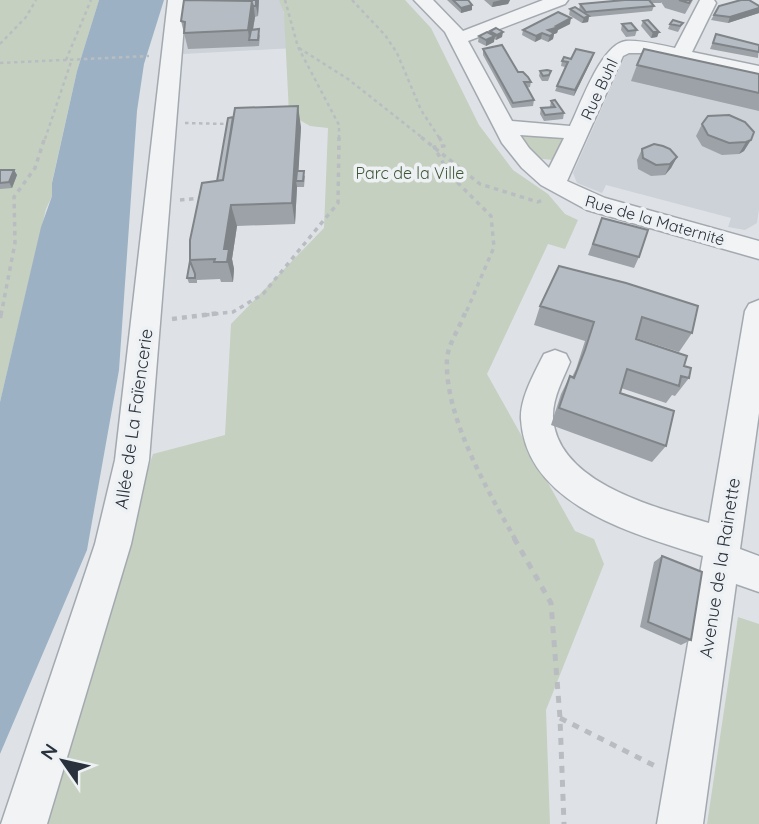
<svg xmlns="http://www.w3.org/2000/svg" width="759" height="824" font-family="Quicksand,sans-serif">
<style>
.built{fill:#cdd1d8}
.green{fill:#c5d0c0}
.water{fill:#9cb2c4}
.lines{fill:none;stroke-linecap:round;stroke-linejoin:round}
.minor-casing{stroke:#a4a9b0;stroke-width:3}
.path-far3{stroke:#b9bdc1;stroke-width:2.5;stroke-dasharray:3.5 3.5;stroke-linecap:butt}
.path-far2{stroke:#b9bdc1;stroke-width:3.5;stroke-dasharray:4.5 4.5;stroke-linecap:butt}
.path-far1{stroke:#b9bdc1;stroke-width:4.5;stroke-dasharray:5 5;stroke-linecap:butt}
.path{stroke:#b9bdc1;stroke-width:5;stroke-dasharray:7 7;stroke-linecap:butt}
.minor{fill:#f1f3f5;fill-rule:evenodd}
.wall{fill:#9da2a8}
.shaded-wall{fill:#7f8488}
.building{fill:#b6bcc3;stroke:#7f8488;stroke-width:2}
.labels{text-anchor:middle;stroke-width:7;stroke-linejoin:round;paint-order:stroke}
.far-street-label{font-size:16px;fill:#29313c;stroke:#eef1f4}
.far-park-label{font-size:16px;fill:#3f5737;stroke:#eef1f4}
.street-label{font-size:18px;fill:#29313c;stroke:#eef1f4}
</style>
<rect width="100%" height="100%" fill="#dee2e7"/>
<!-- built -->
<path class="built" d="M185,0h95l14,48 -111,6z
M632,52l127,26v131l-2,14 -12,7 -17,-3 3,-9 -125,-33 -4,8 -25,-10 -4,-10 52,-117z"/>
<!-- green -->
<path class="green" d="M0,0h99l-22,71 -25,111v14l-6,13 -46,193z
M279,0h126l26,28 48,97 34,45 35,24 17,20 13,6 -13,29 -17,-5 -61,130 88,157 19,8 10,25 -58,146 4,114h-513l31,-112 85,-258 72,-19 6,-111 93,-96 4,-100 -18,-2 -21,-12 -5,-101z
M523,134l39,3 6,4 -15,19 -20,-2 -14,-22z
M738,617l21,7v200h-52z"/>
<!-- water -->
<path class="water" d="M99,0h65l-20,64 -7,47 -18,259 -32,180 -87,204v-352l41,-175 11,-31v-13l25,-112z"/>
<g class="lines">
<defs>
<path id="minor" d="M168,0h18l-37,460 -18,84 -84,280h-46l94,-280 20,-84z
M414,0h19l30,31 80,-31h25l-3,4 -97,37 44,80 58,5c11,-22 31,-82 56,-85 16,-1 33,4 49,7l25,-48h14l2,3 -24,49 67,14v12l-118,-25h-12l-6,3 -56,125 38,17 154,43v18l-172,-49 -46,-25 -19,-17 -20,-25 -57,-111zM520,135l44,3 -15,30 -20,-20z
M759,300v113l-19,136 19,7v36l-23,-8 -33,240h-46l46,-268c-68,-22 -177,-50 -182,-137 -1,-21 14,-47 23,-65l11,-4 11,4 4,8c-7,17 -18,37 -17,56 5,66 105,90 156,105l36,-212 4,-7z"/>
</defs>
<!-- minor casing -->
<use href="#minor" class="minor-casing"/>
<!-- path-far3 -->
<path class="path-far3" d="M285,0l13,47 41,78v14
M352,0l33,35 12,18 24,57 19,29
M0,44l26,-27 10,-17
M299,48l49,31 76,60
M66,60l25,-60
M0,63l149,-7
M185,123l44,1v3
M45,139l27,-80"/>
<!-- path-far2 -->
<path class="path-far2" d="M421,137l59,47 58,18 7,-3
M439,137l5,9 -10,1 16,28 41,41 3,31 -29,68
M180,200l23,-2
M1,315l14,-72 -1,-46 21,-29 10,-31
M205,315l28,-3 30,-18 75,-91 1,-66"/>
<!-- path-far1 -->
<path class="path-far1" d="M465,313c-5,14 -17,31 -18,46 -3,57 41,132 68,180
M0,318l1,-5
M172,319l48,-6"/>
<!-- path -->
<path class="path" d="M514,538l37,65 9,115 4,106
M560,718l95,48"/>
<!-- minor -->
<use href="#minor" class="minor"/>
</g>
<!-- wall -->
<path class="wall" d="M184,0h75l-1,16 -3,1 -2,13 7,5 -1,11 -71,3 -7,-28z
M447,0h21l4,10 -11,3z
M484,0h26l-2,4 -16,3z
M625,0h68l-8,14 -20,-6 -4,-6v1h-9l2,3 -2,5 -63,6 -1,5 -6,1 -13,-8 1,-6 9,1 1,-6z
M719,6l40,7 -31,10 -17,-3z
M643,21l16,11 -2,5 -6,1 -10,-12z
M683,23l-5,9 -10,-3 2,-5z
M570,24l-12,6 -1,3 -3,1 -1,5 -5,3 -7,-3 -6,3 -13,-7 1,-5z
M622,24l15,6 -2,6 -9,1 -5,-7z
M490,31l12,6 -6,3 -2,-1v3l-8,4 -8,-4 1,-6 11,-2z
M716,34l43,11 -1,13 -48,-9z
M483,49l48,33 -1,5 -3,1 7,12 -1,6 -21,2 -29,-53z
M592,59l-18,37 -19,-5 10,-24 -4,-1 1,-5z
M637,65l122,9v37l-128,-30z
M547,70l3,6 -2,5h-6l-3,-5 1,-5z
M551,101l13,12 -1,6 -19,2 -4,-7 1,-6 9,-1z
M702,124l52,8 -10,19 -5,3 -17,1 -20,-9 -6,-10z
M301,127l-3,44 7,5 -1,11h-7l-2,37 -58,2 -5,33 2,10 -1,13h-12l-1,-3 -23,1v3h-8l-2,-5 3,-18 27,-79z
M642,149l35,8 -6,11 -6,7 -14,1 -13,-7 -1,-9z
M0,170h14l3,5 -5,13 -12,1z
M602,218l37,39 -5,11 -46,-13z
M559,266l133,67 -13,19 -43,-14v1l48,27 5,12 -14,18 -3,-1 -6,8 -45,-15 -1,5 46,53 -14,16 -101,-37 10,-31 9,-18 2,1 4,-8 9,-28 -51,-16 6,-19z
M662,556l29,84 -10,5 -41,-18 14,-65z"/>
<!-- shaded-wall -->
<path class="shaded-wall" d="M250,0h3l2,17 -4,23h-2l1,6 -2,-16z
M256,0h3l-1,16 -2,-10z
M501,0h9l-2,4 -16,3 1,-5z
M472,5v5l-11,3v-5z
M759,8v5l-31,10 2,-6z
M589,16l-1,6 -6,1 2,-5z
M571,18l-1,6 -12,6 -1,3 -3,1 -1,5 -5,3 2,-6 3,-2 -7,2 2,-6z
M503,32l-1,5 -6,3 1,-5z
M653,32h6l-2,5 -6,1z
M542,33l-1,6 -6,3 1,-6z
M495,36l-1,6 -8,4v-6z
M594,53l-2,6 -18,37 1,-6z
M298,106l3,21 -3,54h-2l1,6 -2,37 -3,-21z
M751,140l-7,11 -5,3 7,-12z
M677,157l-6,11 -6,7 5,-11z
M14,170l3,5 -5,13 -3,-6z
M231,205l6,21 -5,33 2,10 -1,13 -9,-33z"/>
<!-- building -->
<path class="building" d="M184,0l68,1 -4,29 -64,3 1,-11 -4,-1z
M251,0h5v6h-3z
M453,0h15l4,5 -11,3z
M625,0h24l5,6 -68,6 -6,-8z
M679,0h12l-2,3z
M741,0h8l10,6v2l-29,9 -16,-2 5,-9z
M575,7l14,9 -5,2 -14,-9z
M558,12l13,6 -15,8 3,1 -11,3 6,3 -4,3 -8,-3 -6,3 -13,-6z
M648,20l11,12h-6l-10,-11z
M673,20l10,3 -3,3 -10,-2z
M631,23l6,7 -9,1 -6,-7z
M496,28l7,4 -6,3 -7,-4z
M259,29l-1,11h-9l2,-10z
M487,32l8,4 -9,4 -7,-4z
M716,34l43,11v7l-46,-9z
M502,45l16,27h5l5,5 3,5h-7l10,18 -21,3 -30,-54z
M576,49l18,4 -19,37 -18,-4 11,-24 -6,-1 2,-4 7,2z
M644,49l115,25v19l-122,-28z
M547,70l4,1 -2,4 -6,1 -3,-5z
M555,100l9,13 -19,2 -4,-7 14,-1 -4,-6z
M298,106l-6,97 -61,2 -7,44h5l-2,13h-13l1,-3 -25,1v-20l12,-57 21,-3 12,-72z
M729,115l16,7 9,10 -3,8 -5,2 -17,1 -21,-8 -6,-11 6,-8z
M233,117l-10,63 -6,1 11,-63z
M654,144l9,2 7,3 7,8 -7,7 -14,1 -13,-7 -1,-9z
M0,170h14l-5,12 -9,1z
M297,171h7l-1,10h-7z
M602,218l46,12 -9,27 -46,-13z
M190,261l5,13v4h-8z
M559,266l67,17 72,23 -6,27 -50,-16 -6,22 51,17 -3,10 7,2 -2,10 -8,-2 -2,10 -52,-17 -7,24 54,18 -8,35 -107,-38 11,-32 4,2 11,-28 9,-28 -54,-16z
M662,556l40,16 -11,68 -43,-18z"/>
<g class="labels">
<!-- far-street labels -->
<g class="far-street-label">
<text transform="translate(599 89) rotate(-65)" y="6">Rue Buhl</text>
<text transform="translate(655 220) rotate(16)" y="6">Rue de la Maternité</text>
</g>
<!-- far-park labels -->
<g class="far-park-label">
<text x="410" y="179">Parc de la Ville</text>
</g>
<!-- street labels -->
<g class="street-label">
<text transform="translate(134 419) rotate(-82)" y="6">Allée de La Faïencerie</text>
<text transform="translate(720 568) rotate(-81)" y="6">Avenue de la Rainette</text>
</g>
</g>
<!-- north arrow -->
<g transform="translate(63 761) rotate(304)" stroke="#eef1f4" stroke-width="5" paint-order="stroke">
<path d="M0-5L12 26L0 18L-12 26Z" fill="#29313c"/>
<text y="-10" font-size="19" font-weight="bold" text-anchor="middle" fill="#29313c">N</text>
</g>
</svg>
